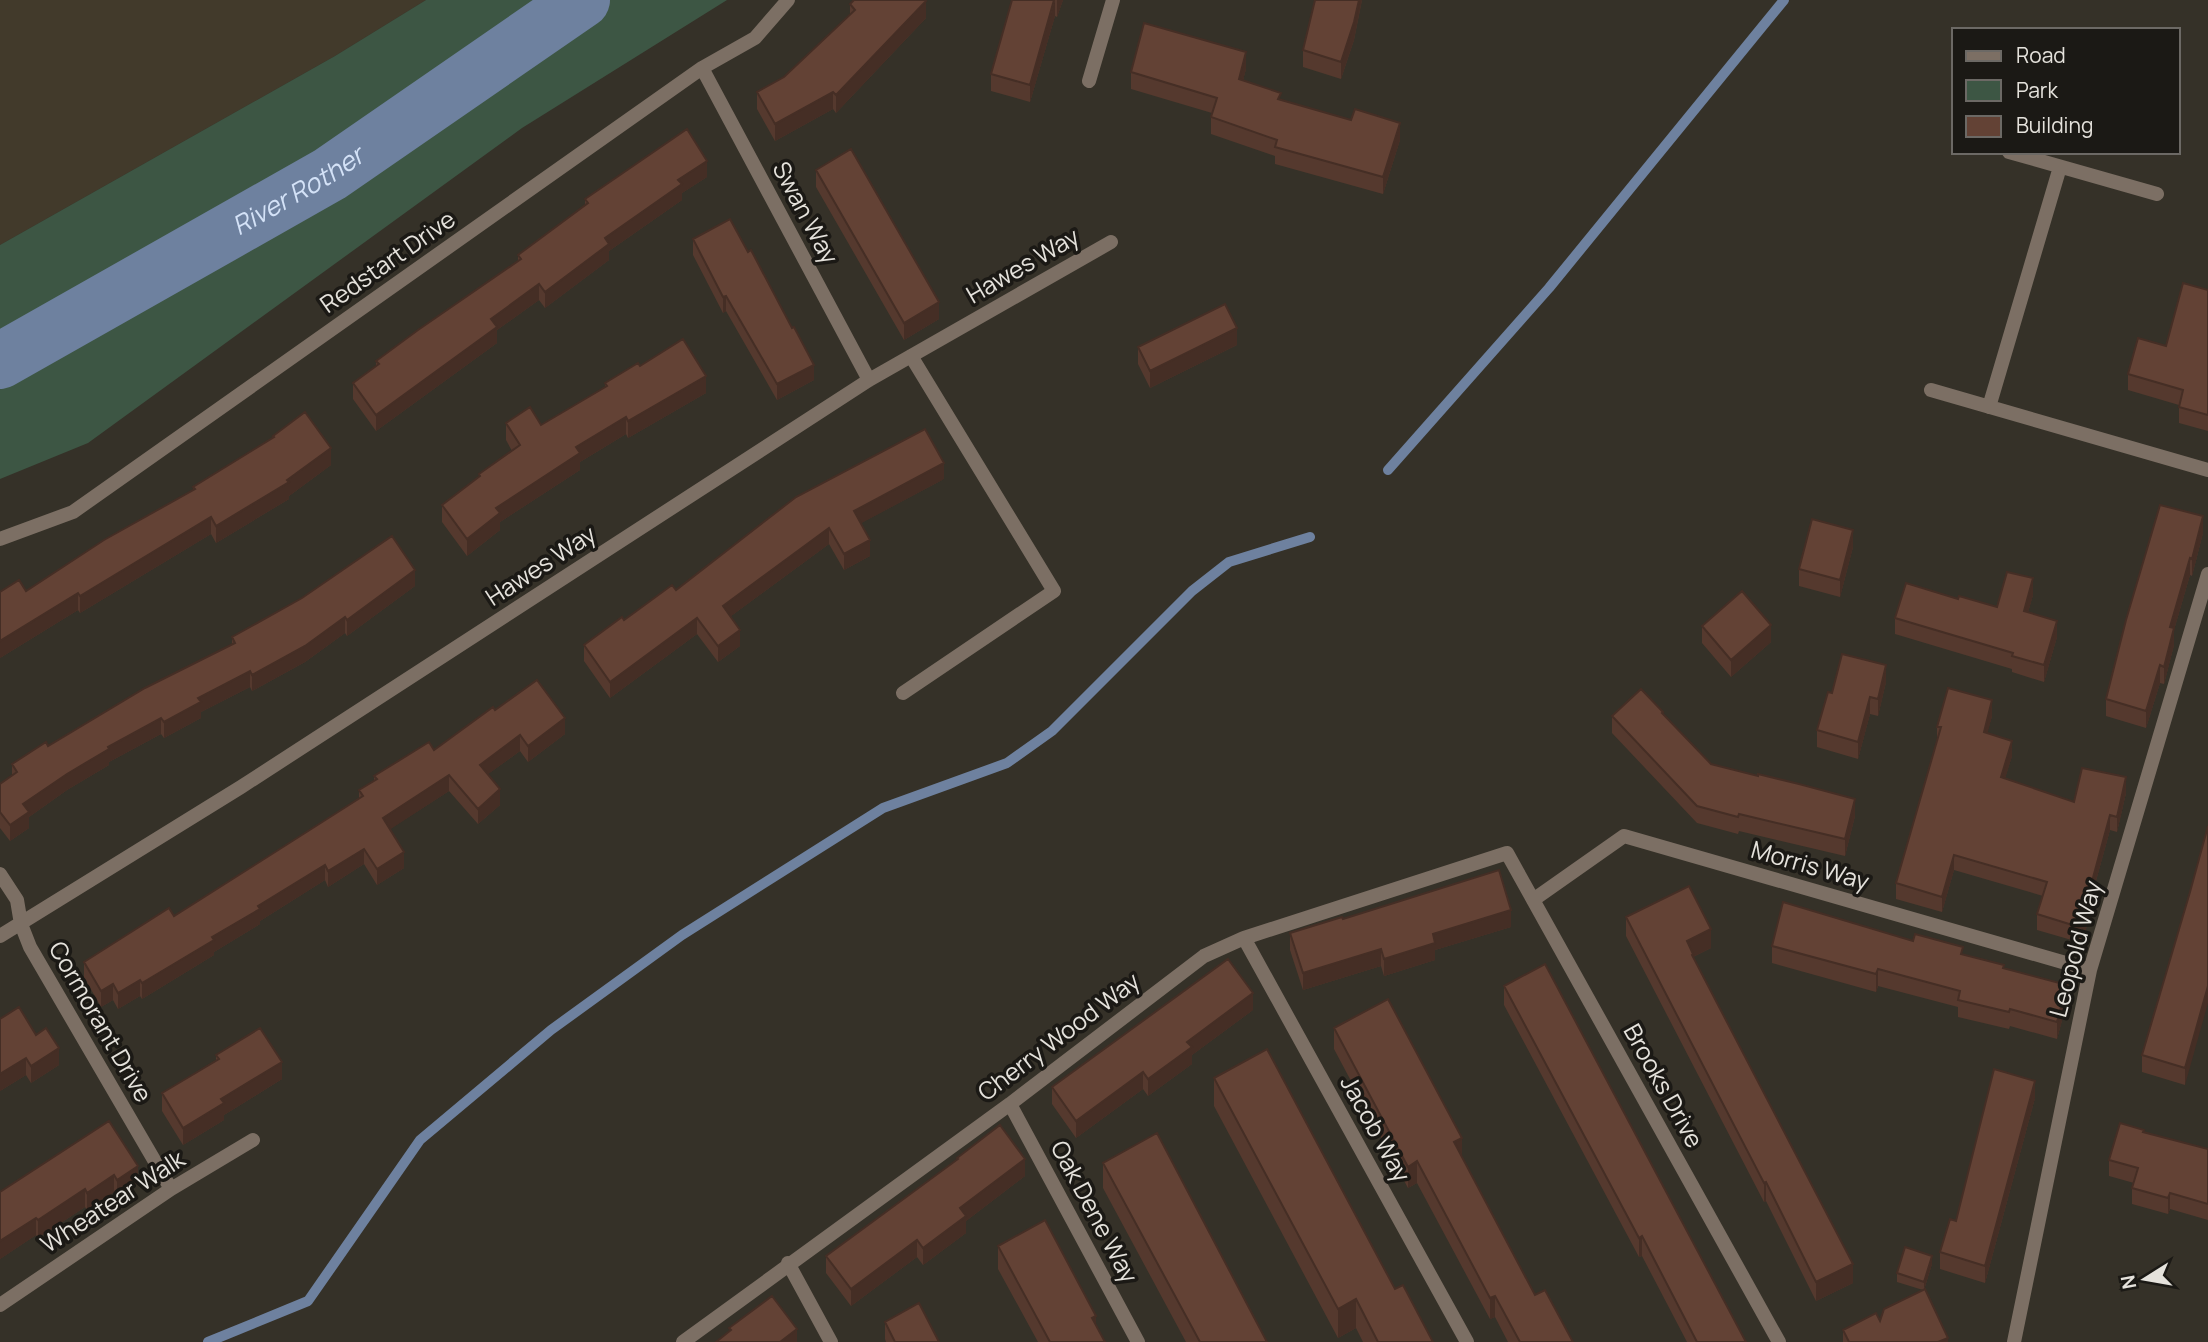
<svg xmlns="http://www.w3.org/2000/svg" width="2208" height="1342" font-family="Manrope,sans-serif">
<style>
.built{fill:#423a2b}
.green{fill:#3d5644}
.lines{fill:none;stroke-linecap:round;stroke-linejoin:round}
.stream{stroke:#6e819f;stroke-width:10}
.river{stroke:#6e819f;stroke-width:56}
.street{stroke:#7c6f64;stroke-width:14}
.wall{fill:#55392e}
.shaded-wall{fill:#452e25}
.building{fill:#634235;stroke:#452e25;stroke-width:2}
.labels{text-anchor:middle;stroke-width:7;stroke-linejoin:round;paint-order:stroke}
.street-label{font-size:24px;fill:#e5e2dc;stroke:#1b1915}
.water-label{font-size:26px;font-style:italic;fill:#d4e2f7;stroke:#1b1915}
</style>
<rect width="100%" height="100%" fill="#353128"/>
<!-- built -->
<path class="built" d="M0,0h426l-91,56 -335,189z"/>
<!-- green -->
<path class="green" d="M426,0h301l-205,128 -434,315 -88,36v-234l335,-189z"/>
<g class="lines">
<!-- stream -->
<path class="stream" d="M1388,470l161,-182 235,-288
M208,1342l100,-41 112,-161 131,-110 131,-95 201,-127 124,-45 45,-32 140,-140 37,-29 81,-25"/>
<!-- river -->
<path class="river" id="s1" d="M0,361l330,-187 252,-174"/>
<!-- street -->
<path class="street" d="M702,68l167,312
M1089,81l24,-81
M2009,152l148,42
M1931,390l277,80
M1989,407l71,-240
M0,539l73,-27 629,-444 53,-30 33,-38
M903,693l151,-102 -143,-235
M0,874l17,26 4,24 9,23 141,242
M1533,900l91,-64 466,134
M0,936l241,-149 628,-407 242,-138
M1244,938l223,404
M1010,1104l128,238
M788,1263l43,79
M0,1305l171,-116 82,-49
M683,1342l327,-238 194,-148 40,-18 263,-85 272,489
M2014,1342l76,-372 118,-396"/>
</g>
<!-- wall -->
<path class="wall" d="M1012,0h51l-6,17 -2,-1 -25,86 -39,-11v-17z
M1315,0h47l-8,40 -13,39 -38,-12v-17z
M850,4l76,14 -90,95 -3,-4 -58,32 -18,-32v-17l27,-15 66,-62z
M1246,69l-3,11 38,20 119,40 -17,54 -108,-30v-8l-64,-22v-17l1,-4 -81,-24v-17z
M816,170l123,149 -35,21 -88,-153z
M707,177l-25,16v7l-73,51v9l-64,48 -6,-8 -42,30v13l-121,88 -23,-32v-16l23,-17v-5l142,-100v-6l67,-50v-6z
M693,239l55,13 66,128 -37,20 -51,-89 -3,2 -30,-58z
M2208,290v141l-29,-8v-18l-51,-15v-16l38,-28z
M1237,345l-87,43 -12,-24v-17z
M640,366l66,27 -78,45 -2,-4 -46,28v8l-80,52v8l-33,26 -25,-34v-17l37,-28v-3l33,-23 -6,-11v-17l35,2 64,-38v-4z
M273,436l58,29 -42,31v3l-73,44 -5,-9 -131,79 -2,-3 -78,48 26,-67 167,-101v-3l80,-49z
M944,479l-83,44 9,33 -26,14 -15,-26 -98,72 9,30 -22,16 -21,-28 -87,64 -26,-37v-16l40,-25 52,-30z
M2203,533l-11,43 -2,-1 -16,55v15l-10,39 -4,-1 -14,45 -40,-12v-17z
M1853,547l-13,50 -41,-11v-17z
M415,586l-68,50 -2,-3 -40,29 -53,29 -2,-4 -49,25v6l-37,20 -3,-4 -52,28v3l-42,25 -38,27v11l-19,13 -10,-13v-44l12,-8v-12l36,-18 184,-102v-7z
M2033,595l-5,17 29,25 -13,45 -32,-10v-3l-117,-35v-16l63,-19 39,8z
M1702,626l69,16 -40,35 -29,-34z
M1886,682l-8,34 -8,-2 -12,45 -41,-12v-17l15,-37z
M495,710l70,24 -37,28 -8,-11 -32,23 12,31 -22,19 -29,-33 -59,38 14,39 -27,17 -13,-21 -36,23 -3,-7 -65,41v3l-46,28v3l-72,44 -2,-3 -22,13 -5,-9 -12,7 -17,-30v-15l90,-46 87,-55 98,-63v-8l15,-9v-5l60,-26z
M1663,715l48,49 144,52 -10,40 -106,-25 -1,3 -41,-11 -85,-90v-17z
M1992,716l-5,17 25,23 -7,22 69,24 52,-9 -9,39 -7,-2 -16,58v13l-12,42 -45,-13v-16l6,-18 -89,-26 -12,42 -46,-13v-16l41,-144v-12z
M2190,892l-5,193 -43,-13v-17z
M1626,917l85,31 -18,9v1l160,325 -37,18 -50,-100 -2,1 -138,-266z
M1343,919l168,8 -76,23v10l-51,16 -3,-10 -78,24 -13,-40v-17z
M1913,941l50,13 41,14 63,34 -10,37 -47,-13 -1,3 -51,-12v-10l-80,-21 -2,6 -104,-29v-17z
M1504,986l242,356h-59l-45,-86 -3,1 -135,-252z
M1253,1010l-61,45v9l-44,32 -5,-7 -67,49 -24,-34v-17z
M1334,1028l128,129 73,138 38,47h-65l-13,-25 -5,2 -73,-136 -9,5 -74,-139z
M36,1035l23,30 -28,18 -5,-8 -26,16z
M216,1055l66,24 -58,36v5l-41,25 -21,-34v-18l54,-33z
M1214,1078l181,211 38,53h-70l-7,-14 -18,10 -124,-232z
M2035,1098l-50,185 -45,-14v-17l16,-31z
M109,1121l29,62 -21,14 -3,-5 -27,18 -2,-3 -47,31 -2,-3 -36,24v-67z
M2144,1132l64,17v71l-38,-11 -2,5 -36,-10v-16l2,-5 -25,-7v-16z
M957,1158l68,18 -59,45v12l-43,32 -6,-8 -66,49 -25,-33v-17l131,-96z
M1103,1163l164,179h-81l-83,-154z
M998,1246l98,80 9,16h-67l-40,-73z
M1932,1264l-8,26 24,52h-105v-12l37,-9 43,-31 -26,-8v-9z
M885,1322l54,20h-53l-1,-3z"/>
<!-- shaded-wall -->
<path class="shaded-wall" d="M1055,0v16l-25,86v-17z
M1057,0h6l-6,17z
M1359,0h3l-8,40 -13,39v-17z
M926,1v17l-90,95v-18z
M1246,52v17l-7,27v-17z
M833,92v17l-58,32v-17z
M1400,123v17l-17,54v-17z
M707,161v16l-25,16v7l-73,51v9l-64,48v-16l60,-54 73,-58z
M539,284v16l-42,30v13l-121,88v-16l115,-96z
M726,296v15l-3,2v-16z
M939,302v17l-35,21v-17z
M1237,328v17l-87,43v-17z
M814,365v15l-37,20v-16z
M706,376v17l-78,45v-17z
M626,417v17l-46,28v8l-80,52v8l-33,26v-17l29,-31 80,-61z
M331,448v17l-42,31v3l-73,44v-17l71,-46z
M944,463v16l-90,48v-16z
M2203,516v17l-11,43v-17z
M211,517v17l-131,79v-17z
M829,528v16l-106,78v-16z
M1853,530v17l-13,50v-17z
M870,540v16l-26,14v-16z
M2190,558v17l-16,55v15l-10,39v-17l6,-40z
M415,570v16l-68,50v-16z
M2033,578v17l-9,32v-16z
M78,593v17l-78,48v-17z
M345,617v16l-40,29 -53,29v-16z
M697,618v16l-87,64v-16z
M2057,621v16l-13,45v-17z
M1771,625v17l-40,35v-17z
M740,630v16l-22,16v-16z
M1886,665v17l-8,34v-17z
M2160,665v18l-14,45v-17z
M250,671v16l-49,25v6l-37,20v-16l34,-24z
M1870,697v17l-12,45v-17z
M1992,700v16l-8,31v-15z
M161,718v16l-52,28v3l-42,25 -38,27v11l-19,13v-16l13,-21 85,-57z
M565,718v16l-37,28v-16z
M520,735v16l-40,29v-15z
M2012,741v15l-11,36v-15z
M449,775v16l-66,43v-16z
M2126,777v16l-9,39v-15z
M500,789v16l-22,19v-15z
M1855,799v17l-10,40v-17z
M2110,815v15l-16,58v13l-12,42v-15l9,-43z
M364,849v15l-36,23v-16z
M404,852v16l-27,17v-16z
M1954,855v15l-12,42v-15z
M325,865v15l-65,41v3l-46,28v3l-72,44v-16l70,-46 46,-31z
M1511,910v17l-76,23v10l-51,16v-17l49,-25z
M1711,929v19l-18,9v17l-6,-33z
M1381,949v17l-78,24v-17z
M1878,969v17l-2,6v-18z
M140,980v16l-22,13v-16z
M113,984v16l-12,7v-16z
M2067,985v17l-10,37v-17z
M2208,986v17l-23,82v-17z
M1253,993v17l-61,45v9l-44,32v-17l39,-37z
M59,1048v17l-28,18v-17z
M26,1058v17l-26,16v-17z
M282,1062v17l-58,36v5l-41,25v-17l38,-29z
M1143,1072v17l-67,49v-17z
M2035,1081v17l-50,185v-17z
M1462,1138v21l-8,-17z
M1025,1159v17l-59,45v12l-43,32v-17l37,-40z
M1417,1161v22l-9,5v-21z
M138,1166v17l-21,14v-17z
M114,1175v17l-27,18v-17z
M1766,1182v19l-2,1v-19z
M85,1189v18l-47,31v-18z
M2170,1193v16l-2,5v-16z
M36,1218v17l-36,24v-18z
M1642,1236v20l-3,1v-19z
M917,1240v17l-66,49v-17z
M1932,1256v8l-8,26v-8z
M1853,1264v19l-37,18v-19z
M1495,1296v21l-5,2v-21z
M1356,1299v29l-18,10v-29z
M1096,1316v23l-4,-21z
M797,1329v13h-17z
M1948,1338v4h-10z"/>
<!-- building -->
<path class="building" d="M854,0h71l1,1 -90,94 -3,-3 -58,32 -18,-32 27,-15 71,-67 -5,-6z
M1012,0h42l-24,85 -39,-11z
M1315,0h44l-5,22 -13,40 -38,-12z
M1144,23l102,29 -7,27 42,14 -3,6 73,21 4,-11 45,14 -17,54 -108,-30 2,-7 -66,-23 6,-19 -86,-26z
M687,129l20,32 -29,19 4,4 -77,54 4,6 -64,48 -6,-8 -48,35 6,8 -121,88 -23,-32 26,-19 -3,-3 42,-31 103,-71 -3,-4 70,-52 -3,-4z
M851,149l88,153 -35,21 -88,-153z
M730,219l18,33 3,-2 41,78 2,-1 20,38 -37,19 -51,-88 -3,1 -30,-58z
M2183,283l25,7v125l-29,-8 4,-17 -55,-16 10,-36 28,8z
M1225,304l12,24 -87,43 -12,-24z
M683,339l23,37 -78,45 -2,-4 -50,30 4,6 -84,55 4,5 -33,26 -25,-34 38,-29 -1,-2 41,-29 -14,-22 24,-16 11,18 66,-39 -2,-3 33,-20 2,3z
M305,412l26,36 -44,32 2,2 -73,44 -5,-9 -131,79 -2,-3 -78,48v-49l19,-12 7,11 78,-51 91,-51 -2,-2 81,-50 -1,-1z
M925,429l19,34 -90,48 16,29 -26,14 -15,-26 -106,78 17,24 -22,16 -21,-28 -87,64 -26,-37 38,-28 2,3 48,-35 4,5 120,-93z
M2160,505l43,11 -11,43 -2,-1 -20,69 4,1 -10,39 -4,-2 -14,46 -40,-12 20,-79z
M1812,519l41,11 -13,50 -41,-11z
M392,536l23,34 -68,50 -2,-3 -40,29 -53,29 -2,-4 -52,27 3,4 -37,20 -3,-4 -53,29 1,2 -42,25 -44,30 6,8 -19,13 -10,-13v-28l17,-12 -5,-8 34,-22 2,4 97,-58 90,-45 -3,-6 70,-39z
M2007,572l26,6 -9,33 33,10 -13,44 -32,-9 1,-3 -118,-35 11,-35 52,16 1,-3 38,11z
M1742,591l29,34 -40,35 -29,-34z
M1842,654l44,11 -8,34 -8,-2 -12,45 -41,-12 11,-38 4,1z
M537,680l28,38 -37,28 -8,-11 -40,30 20,24 -22,20 -29,-34 -66,43 21,34 -27,17 -13,-20 -36,22 -3,-6 -67,41 2,3 -48,28 2,3 -72,43 -2,-3 -22,13 -5,-9 -12,7 -17,-29 85,-54 5,8 87,-55 102,-65 -4,-6 18,-11 -3,-3 55,-34 5,8 59,-43 2,3z
M1948,688l44,12 -8,32 28,9 -11,36 73,25 8,-34 44,9 -9,40 -7,-2 -19,70 3,1 -12,42 -45,-14 10,-32 -93,-27 -12,42 -46,-14 45,-156h-4z
M1641,689l22,23 -1,1 49,51 47,12v-2l41,10 56,15 -10,40 -106,-25 -1,3 -41,-11 -85,-90z
M2208,826v160l-23,82 -43,-13 48,-163z
M1499,870l12,40 -78,24 2,9 -51,16 -3,-10 -78,24 -13,-40 52,-16 1,2z
M1689,886l22,43 -24,12 6,13 -1,1 161,309 -37,18 -50,-100 -2,1 -138,-266z
M1783,902l130,39 2,-7 48,13 -2,7 43,11 -1,3 64,17 -10,37 -47,-13 -1,3 -51,-12 2,-9 -82,-22 -2,5 -104,-28z
M1228,959l25,34 -66,49 5,5 -44,32 -5,-7 -67,49 -24,-34z
M1545,964l201,378h-49l-55,-106 -3,2 -135,-252z
M1388,999l74,139 -8,4 81,153 10,-5 28,52h-53l-25,-46 -5,2 -73,-137 -9,6 -74,-139z
M19,1007l17,28 10,-7 13,20 -28,18 -5,-8 -26,16v-55z
M260,1028l22,34 -61,37 3,4 -41,25 -21,-35 57,-34 -3,-4z
M1267,1049l128,240 8,-4 30,57h-55l-22,-43 -18,10 -124,-231z
M1994,1069l41,12 -50,185 -45,-14 10,-33 6,2z
M109,1121l29,45 -21,14 -3,-5 -27,18 -2,-4 -47,31 -2,-2 -36,23v-49z
M2120,1123l24,7 -1,2 65,17v55l-38,-11 -2,5 -36,-10 6,-20 -29,-8z
M1000,1125l25,34 -65,49 6,8 -43,32 -6,-8 -66,49 -25,-33 132,-97 -1,-1z
M1157,1133l110,209h-67l-97,-179z
M1045,1220l51,96 -4,2 13,24h-55l-52,-96z
M1905,1247l27,9 -8,26 -27,-9z
M1925,1289l23,49 -10,4h-89l-6,-12 33,-17 4,8 4,-12z
M772,1296l25,33 -17,13h-64l15,-12 -2,-2z
M919,1303l20,39h-44l-10,-20z"/>
<g class="labels">
<!-- street labels -->
<g class="street-label">
<text transform="translate(805 213) rotate(62)" y="8">Swan Way</text>
<text transform="translate(388 262) rotate(-35)" y="8">Redstart Drive</text>
<text transform="translate(1023 266) rotate(-30)" y="8">Hawes Way</text>
<text transform="translate(541 566) rotate(-33)" y="8">Hawes Way</text>
<text transform="translate(1810 866) rotate(16)" y="8">Morris Way</text>
<text transform="translate(2076 949) rotate(-75)" y="8">Leopold Way</text>
<text transform="translate(100 1022) rotate(60)" y="8">Cormorant Drive</text>
<text transform="translate(1059 1037) rotate(-37)" y="8">Cherry Wood Way</text>
<text transform="translate(1663 1086) rotate(61)" y="8">Brooks Drive</text>
<text transform="translate(1375 1129) rotate(61)" y="8">Jacob Way</text>
<text transform="translate(113 1202) rotate(-33)" y="8">Wheatear Walk</text>
<text transform="translate(1094 1212) rotate(62)" y="8">Oak Dene Way</text>
</g>
<!-- water labels -->
<g class="water-label">
<text dy="9" stroke="none"><textPath href="#s1" startOffset="343">River Rother</textPath></text>
</g>
</g>
<!-- legend -->
<rect x="1952" y="28" width="228" height="126" fill="#1b1915" stroke="#6c6965" stroke-width="2"/>
<rect x="1966" y="51" width="35" height="10" fill="#7c6f64" stroke="#6c6965" stroke-width="2"/>
<text x="2016" y="63" font-size="21" fill="#e5e2dc">Road</text>
<rect x="1966" y="80" width="35" height="21" fill="#3d5644" stroke="#6c6965" stroke-width="2"/>
<text x="2016" y="98" font-size="21" fill="#e5e2dc">Park</text>
<rect x="1966" y="116" width="35" height="21" fill="#634235" stroke="#6c6965" stroke-width="2"/>
<text x="2016" y="133" font-size="21" fill="#e5e2dc">Building</text>
<!-- north arrow -->
<g transform="translate(2145 1279) rotate(259)" stroke="#1b1915" stroke-width="5" paint-order="stroke">
<path d="M0-5L12 26L0 18L-12 26Z" fill="#e5e2dc"/>
<text y="-10" font-size="19" font-weight="bold" text-anchor="middle" fill="#e5e2dc">N</text>
</g>
</svg>
